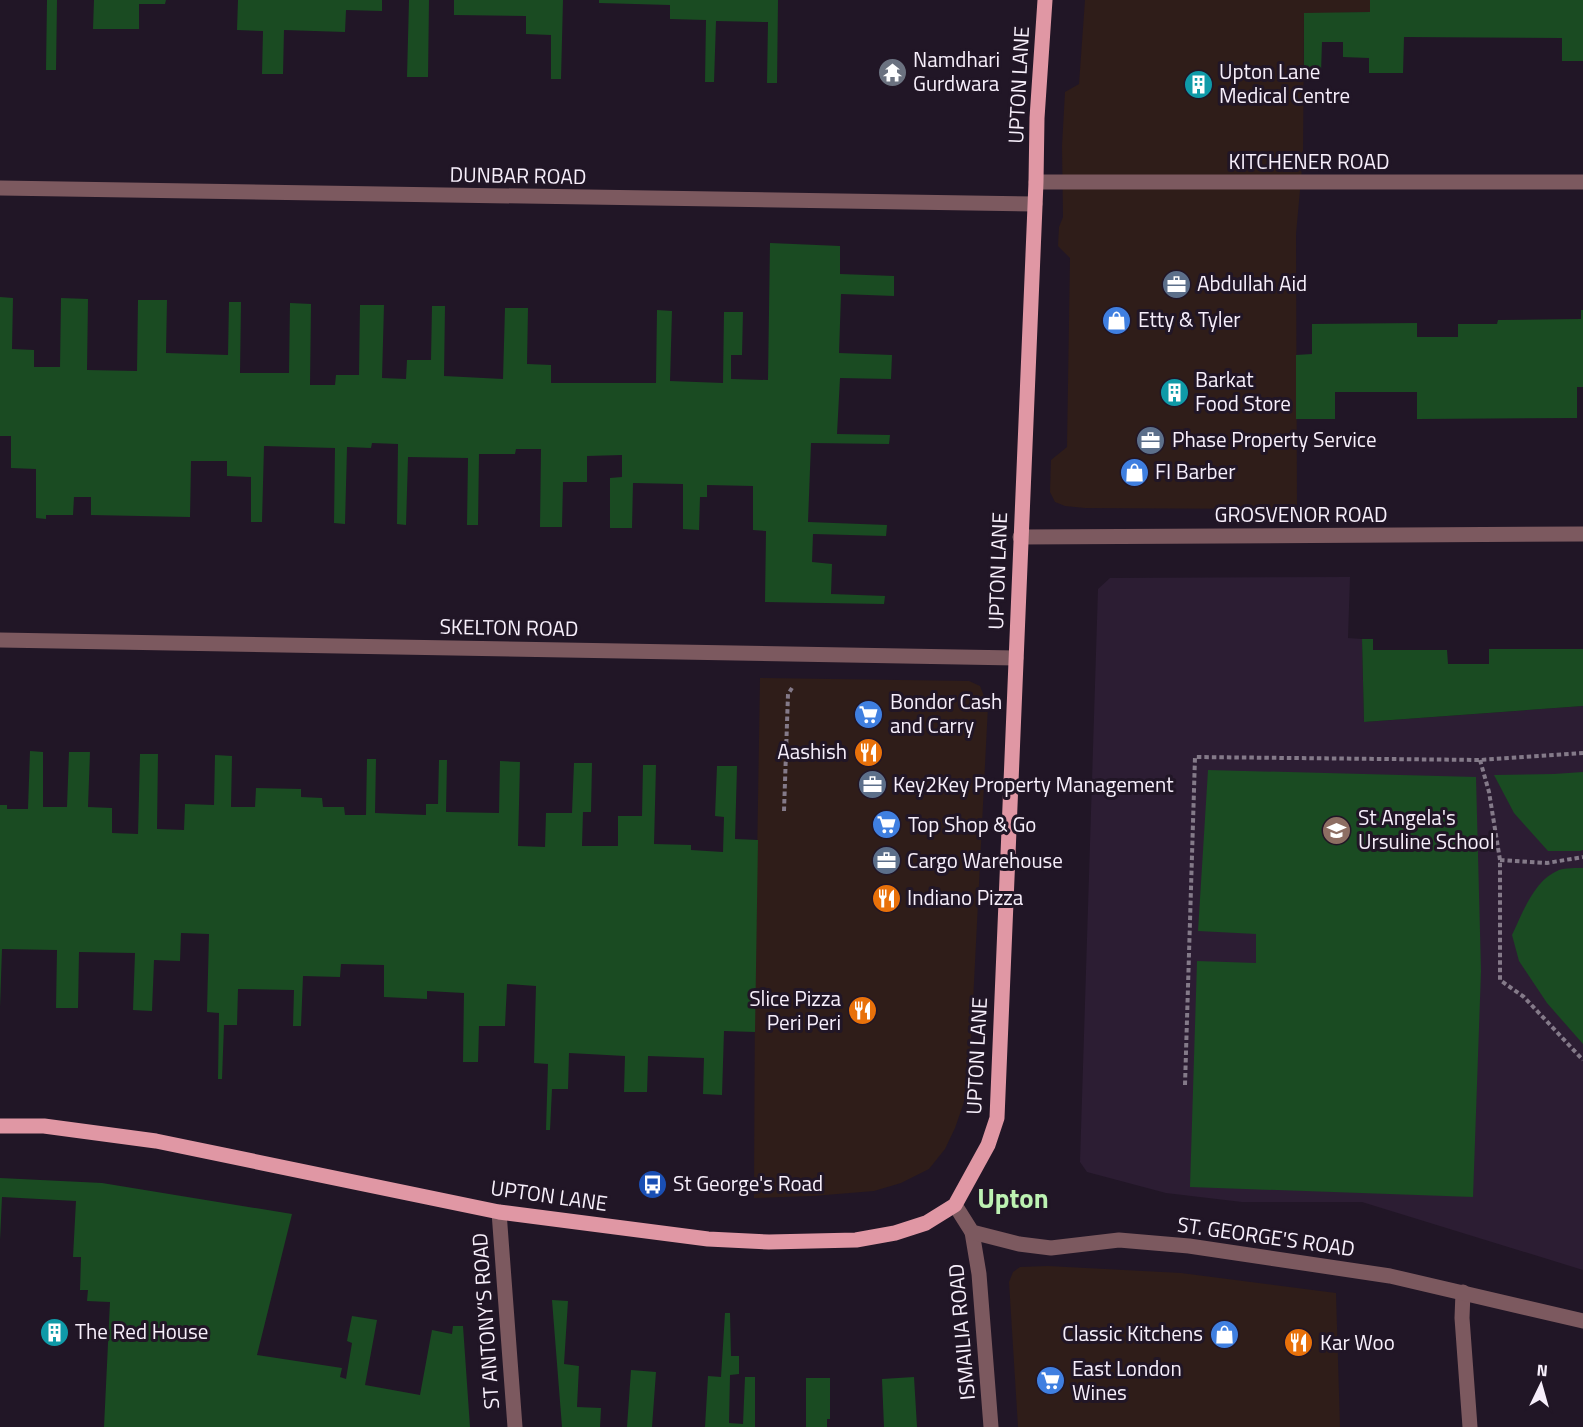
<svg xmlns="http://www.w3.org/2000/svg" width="1583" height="1427" font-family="'Titillium Web',sans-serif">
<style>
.commercial{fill:#2f1d19}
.built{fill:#2c1d33}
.green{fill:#1a4b22}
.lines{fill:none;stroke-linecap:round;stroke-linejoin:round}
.path{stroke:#847a89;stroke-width:4;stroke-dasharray:4.5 3;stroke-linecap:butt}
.minor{stroke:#7c595f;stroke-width:15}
.tertiary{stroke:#7c595f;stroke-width:15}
.primary{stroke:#e097a4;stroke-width:15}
.labels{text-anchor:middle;stroke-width:6;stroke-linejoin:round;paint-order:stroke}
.poi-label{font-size:21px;fill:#f7effb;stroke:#211626;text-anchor:start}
.street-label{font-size:21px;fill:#f7effb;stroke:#211626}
.district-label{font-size:27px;font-weight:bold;fill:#bdf2b3;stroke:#211626}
</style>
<rect width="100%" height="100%" fill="#211626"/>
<!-- commercial -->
<path class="commercial" d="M1085,0h285v12l-66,2 -1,143 -7,77 1,275 -212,-1 -20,-2 -10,-4 -5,-10 1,-32 16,-13 3,-189 -12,-12 1,-19 4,-10 -1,-71 3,-54 14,-8z
M760,678l209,3 11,5 8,20 -19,375 -6,24 -8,23 -10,21 -16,20 -28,14 -27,8 -61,5 -59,2 1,-214z
M1048,1266l133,7 155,20 4,134h-322l-9,-145 4,-10 7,-5z"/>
<!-- built -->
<path class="built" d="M1350,577l-2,61 14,1 2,83 219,-16v564l-221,-68h-120l-76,-9 -79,-21 -7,-10 18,-573 12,-11z"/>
<!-- green -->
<path class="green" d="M47,0h10l-1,70h-10z
M94,0h72l-1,4h-26v25h-46z
M238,0h144v11l-36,-1 -1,22 -61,-2 -1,44h-21l1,-43 -26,-1z
M409,0h20l-1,77h-21z
M454,0h109l-2,79h-10v-44l-25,-1v-18l-72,-1z
M599,0h179l-1,83h-10l1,-61 -52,-1 -2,61h-9l1,-62 -36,-1v-14l-71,-2z
M1370,0h213v61h-21v-23l-158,-1 -1,36h-34v-15l-26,-1v-15h-21l-1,31 -17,-1v-59l66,-1z
M770,243l70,3v28l54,2v20l-53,-2 -2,59 53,2 -1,24 -51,-1 -3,56 53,1 -1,9 -78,-1 -3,79 79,3 -1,11 -73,-2 -1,28 20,2 -1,30 54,2 -1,8 -119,-2 1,-71 -13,-1v-44l-46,-1v12h-7l-1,33 -16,-1v-45l-50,-1 -1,45h-22v-50l12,-1v-22l-35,1v26h-24l-1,45h-22l1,-78h-25l-1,5h-36l-1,71h-11l1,-67 -60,-1 -2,68 -9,-1 1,-80 -26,-1 -1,5 -24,-1 -2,77 -11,-1 1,-75 -71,-2 -2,76h-11v-45l-24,-1v-15h-36l-1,56 -99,-2v-18h-17l-1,18h-27v4l-10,-1v-49l-25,-1v-32h-11v-139l13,1 -1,51 22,1v17h26l1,-69 27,1 -1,71 50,1 1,-71h29l-1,53 62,2 1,-53h12l-1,71h49l1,-70 21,1 -1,81h25l1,-10h23l1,-70h24l-2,73 24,1 1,-19h24l1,-54h13l-1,70 59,3 2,-71h23l-1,56 24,1v18h105l1,-73 15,1 -2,70 53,2 1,-71h19l-1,43h-11v24l37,1z
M1581,310h2v77h-6v31l-160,1v-27h-82v27h-39v-64l16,-1v-30l105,-1v14h41v-13h39l1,-4 83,-1z
M1362,639h11v11h74l1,14h41v-15h94v57l-219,16z
M30,751l13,1v55h24l2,-55h21l-2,55 24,1v25l26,1 2,-80h18l-1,75 27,1 1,-26 29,1 1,-50 17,1 -1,51h24l1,-19 45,1v8l21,1 1,9h21l1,8h21l1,-56h9l-1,54 51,2v-11h12l1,-44h8l-1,52 53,1 1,-52 20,1 -2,84 27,1 1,-34h26l2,-50h18l-1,49h-8l-1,34h36v-30h24l1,-51h13l-2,79 37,1v5l32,2 1,-35 -9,-1 2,-50h20l-2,73 23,1 -3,192 -31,-1 -2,64 -19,-1 1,-36 -56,-2 -1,36h-23l1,-36 -56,-3 -1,36h-16l-2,41h-4l2,-66 -14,-1 2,-77 -29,-2 -2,42h-26l-1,36h-15l1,-69 -37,-2v8l-43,-2v-32l-43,-1 -1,13 -37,-1 -2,50h-8l1,-36 -56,-1 -1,36h-13l-2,54h-4l1,-66 -12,-1 2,-78 -28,-1 -1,28 -26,-1 -2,51 -19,-1 2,-57 -56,-1 -1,56h-22l1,-58 -55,-1 -2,58v-202h7v4h21z
M1208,770l268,7 5,194 -8,226 -283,-10 7,-226 59,2v-29l-58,-3z
M1583,772v78l-3,1h-32l-34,-38 -20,-38 60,-1z
M1583,868v176l-36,-41 -28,-42 -7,-26c11,-23 22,-55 47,-65 7,-2 17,-2 24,-2z
M0,1178l102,5 190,31 -35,141 85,13 -2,9 6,2 6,-36 -5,-2 5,-25 25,4 -12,65 55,10 12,-65 20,4 1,-8h10l7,101h-366l6,-125 -23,-1 1,-11h-8l1,-33h-8l3,-56 -74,-4 -2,43z
M552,1300l16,1 -4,63 15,2 -2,41 24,1 -1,19h-38z
M725,1313h5l1,43h8v18l-9,1 -1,48 14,1 2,-47h10v50h-50l3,-51 13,1z
M631,1370l25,2 -4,55h-25z
M914,1377l3,50h-33l-2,-48z
M806,1378h24v41h-3v8h-21z"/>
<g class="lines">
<!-- path -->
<path class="path" d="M1480,760l9,32 11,68v120l24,17 59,63
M784,811l4,-117 4,-6
M1500,860l47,3 36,-6
M1185,1085l10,-328 285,3 103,-7"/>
<!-- minor -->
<path class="minor" d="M1036,182h547
M0,188l1035,16
M1020,537l563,-3
M0,640l1016,18
M499,1212l16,215
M972,1232l7,42 12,153
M1463,1292l-1,26 8,109"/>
<!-- tertiary -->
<path class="tertiary" d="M955,1205l17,27 47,12 32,4 68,-8 70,6 201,30 193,45"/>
<!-- primary -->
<path class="primary" d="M0,1126h44l112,15 343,71 209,27 61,3 87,-2 39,-7 31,-10 29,-18 33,-60 9,-27 39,-936 1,-64 8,-118"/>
</g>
<!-- icons -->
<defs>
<symbol id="temple-disc" viewBox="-11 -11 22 22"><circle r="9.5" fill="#6b7280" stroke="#211626"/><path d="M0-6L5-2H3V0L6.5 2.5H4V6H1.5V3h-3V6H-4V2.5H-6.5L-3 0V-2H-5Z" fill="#fff"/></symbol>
<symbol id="building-disc" viewBox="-11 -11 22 22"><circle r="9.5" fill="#0f9aa8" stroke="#211626"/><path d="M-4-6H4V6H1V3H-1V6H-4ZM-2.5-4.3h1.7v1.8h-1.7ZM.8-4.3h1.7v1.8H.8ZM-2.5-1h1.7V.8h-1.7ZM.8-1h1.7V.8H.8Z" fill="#fff"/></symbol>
<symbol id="office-disc" viewBox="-11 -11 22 22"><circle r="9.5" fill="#5c6f8a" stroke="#211626"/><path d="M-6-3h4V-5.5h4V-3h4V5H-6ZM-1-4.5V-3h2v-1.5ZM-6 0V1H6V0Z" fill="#fff"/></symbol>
<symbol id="shop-disc" viewBox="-11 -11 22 22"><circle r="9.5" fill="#3f7fe0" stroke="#211626"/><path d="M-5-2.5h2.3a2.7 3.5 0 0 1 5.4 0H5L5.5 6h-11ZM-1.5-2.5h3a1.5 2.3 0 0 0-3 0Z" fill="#fff"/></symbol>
<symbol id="supermarket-disc" viewBox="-11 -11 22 22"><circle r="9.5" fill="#3f7fe0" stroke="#211626"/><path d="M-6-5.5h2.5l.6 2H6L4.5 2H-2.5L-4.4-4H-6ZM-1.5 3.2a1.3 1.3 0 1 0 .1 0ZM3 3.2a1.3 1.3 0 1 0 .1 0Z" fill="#fff"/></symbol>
<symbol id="restaurant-disc" viewBox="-11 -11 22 22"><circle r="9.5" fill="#e8710a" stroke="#211626"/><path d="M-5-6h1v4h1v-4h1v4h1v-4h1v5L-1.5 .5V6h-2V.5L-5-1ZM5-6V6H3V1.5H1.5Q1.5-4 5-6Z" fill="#fff"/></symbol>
<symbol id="school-disc" viewBox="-11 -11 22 22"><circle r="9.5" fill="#8d6e63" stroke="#211626"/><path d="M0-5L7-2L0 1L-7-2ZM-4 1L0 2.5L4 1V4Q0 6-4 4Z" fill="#fff"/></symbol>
<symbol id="bus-disc" viewBox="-11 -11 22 22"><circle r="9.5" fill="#1a4fb4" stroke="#211626"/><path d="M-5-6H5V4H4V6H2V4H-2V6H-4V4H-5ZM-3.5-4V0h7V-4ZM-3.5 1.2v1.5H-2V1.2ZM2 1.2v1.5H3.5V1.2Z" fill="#fff"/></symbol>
</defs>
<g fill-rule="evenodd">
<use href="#temple-disc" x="876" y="56" width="33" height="33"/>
<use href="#building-disc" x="1182" y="68" width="33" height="33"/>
<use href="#office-disc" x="1160" y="268" width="33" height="33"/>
<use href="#shop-disc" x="1100" y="304" width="33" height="33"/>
<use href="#building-disc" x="1158" y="376" width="33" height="33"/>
<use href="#office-disc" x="1134" y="424" width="33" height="33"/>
<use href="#shop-disc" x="1118" y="456" width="33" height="33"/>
<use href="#supermarket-disc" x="852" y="698" width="33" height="33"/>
<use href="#restaurant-disc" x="852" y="736" width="33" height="33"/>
<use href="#office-disc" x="856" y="768" width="33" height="33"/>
<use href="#supermarket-disc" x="870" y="808" width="33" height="33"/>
<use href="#school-disc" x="1320" y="814" width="33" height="33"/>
<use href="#office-disc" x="870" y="844" width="33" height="33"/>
<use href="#restaurant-disc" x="870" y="882" width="33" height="33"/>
<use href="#restaurant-disc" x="846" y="994" width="33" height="33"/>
<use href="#bus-disc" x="636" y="1168" width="33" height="33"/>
<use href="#building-disc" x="38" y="1316" width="33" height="33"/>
<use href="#shop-disc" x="1208" y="1318" width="33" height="33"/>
<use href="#restaurant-disc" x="1282" y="1326" width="33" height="33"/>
<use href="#supermarket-disc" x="1034" y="1364" width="33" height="33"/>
</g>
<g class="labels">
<!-- poi labels -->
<g class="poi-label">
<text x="913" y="67">Namdhari<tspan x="913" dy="24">Gurdwara</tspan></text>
<text x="1219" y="79">Upton Lane<tspan x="1219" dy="24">Medical Centre</tspan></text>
<text x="1197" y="291">Abdullah Aid</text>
<text x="1138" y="327">Etty &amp; Tyler</text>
<text x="1195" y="387">Barkat<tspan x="1195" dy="24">Food Store</tspan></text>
<text x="1172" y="447">Phase Property Service</text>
<text x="1155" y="479">FI Barber</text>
<text x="890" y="709">Bondor Cash<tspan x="890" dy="24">and Carry</tspan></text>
<text x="847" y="759" text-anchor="end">Aashish</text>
<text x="893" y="792">Key2Key Property Management</text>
<text x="1358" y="825">St Angela's<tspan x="1358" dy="24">Ursuline School</tspan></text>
<text x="908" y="832">Top Shop &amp; Go</text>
<text x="907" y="868">Cargo Warehouse</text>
<text x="907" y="905">Indiano Pizza</text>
<text x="841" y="1006" text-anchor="end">Slice Pizza<tspan x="841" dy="24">Peri Peri</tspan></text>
<text x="673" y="1191">St George's Road</text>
<text x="75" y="1339">The Red House</text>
<text x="1203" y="1341" text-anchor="end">Classic Kitchens</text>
<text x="1320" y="1350">Kar Woo</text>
<text x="1072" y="1376">East London<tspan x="1072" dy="24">Wines</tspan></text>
</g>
<!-- street labels -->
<g class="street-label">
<text transform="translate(1019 85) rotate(-87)" y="7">UPTON LANE</text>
<text x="1309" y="169">KITCHENER ROAD</text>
<text transform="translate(518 176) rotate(1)" y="7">DUNBAR ROAD</text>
<text x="1301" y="522">GROSVENOR ROAD</text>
<text transform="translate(998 571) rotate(-88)" y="7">UPTON LANE</text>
<text transform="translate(509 628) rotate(1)" y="7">SKELTON ROAD</text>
<text transform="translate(977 1056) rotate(-87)" y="7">UPTON LANE</text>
<text transform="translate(549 1196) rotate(8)" y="7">UPTON LANE</text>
<text transform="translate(1266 1237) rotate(8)" y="7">ST. GEORGE'S ROAD</text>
<text transform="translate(486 1321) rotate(-94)" y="7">ST ANTONY'S ROAD</text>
<text transform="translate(962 1332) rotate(-95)" y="7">ISMAILIA ROAD</text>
</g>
<!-- district labels -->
<g class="district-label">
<text x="1013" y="1208">Upton</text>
</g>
</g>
<!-- north arrow -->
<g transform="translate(1541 1385) rotate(5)" stroke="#211626" stroke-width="4.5" paint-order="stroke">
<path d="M0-4.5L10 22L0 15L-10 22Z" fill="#f7effb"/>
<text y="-9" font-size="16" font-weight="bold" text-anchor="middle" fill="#f7effb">N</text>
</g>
</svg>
